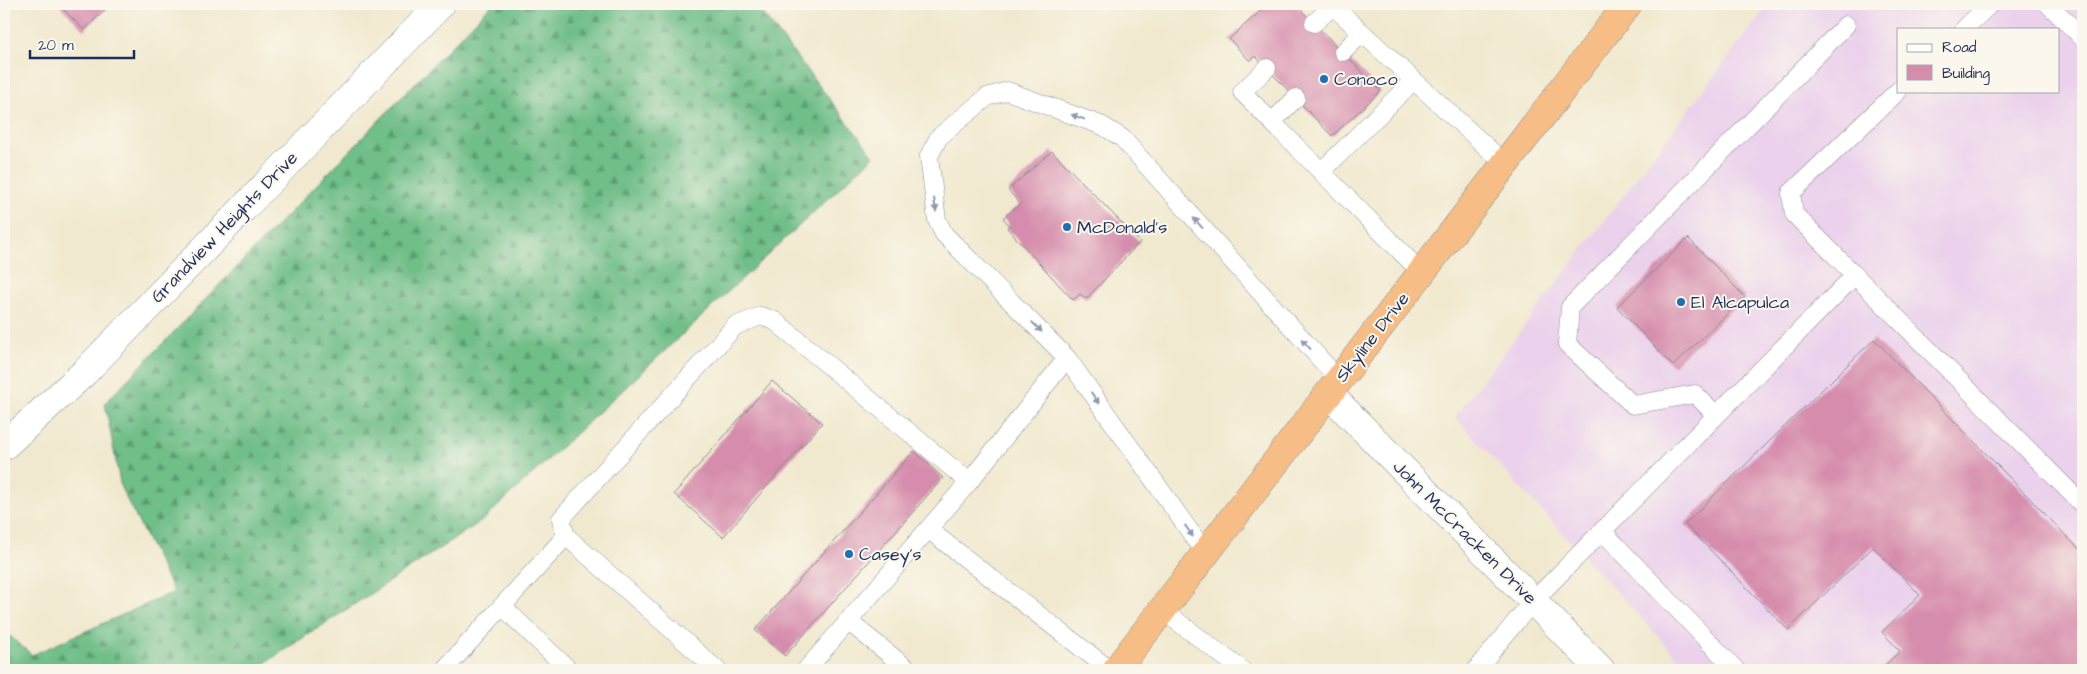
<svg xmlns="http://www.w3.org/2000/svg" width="2087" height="674" font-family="'Architects Daughter',sans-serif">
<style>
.built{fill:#ebd1ec;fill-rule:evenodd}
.forest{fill:url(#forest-firs);stroke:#457673}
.building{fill:#d68cac}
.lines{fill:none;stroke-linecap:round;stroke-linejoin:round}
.lane-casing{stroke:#868c96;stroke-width:19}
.street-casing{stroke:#868c96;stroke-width:29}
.highway-casing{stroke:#868c96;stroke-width:29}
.lane{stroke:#fff;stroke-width:18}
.street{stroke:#fff;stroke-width:28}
.highway{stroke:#f6be86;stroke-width:28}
.oneway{fill:#8d97ae}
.poi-dot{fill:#1f6fb2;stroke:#fbf7ec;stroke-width:2}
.labels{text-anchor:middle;stroke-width:4;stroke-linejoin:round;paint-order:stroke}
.poi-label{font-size:18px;fill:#1b2f5e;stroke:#fbf7ec;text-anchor:start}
.street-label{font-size:18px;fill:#1b2f5e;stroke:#fbf7ec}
</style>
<defs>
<pattern id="forest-firs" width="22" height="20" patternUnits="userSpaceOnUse" patternTransform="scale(1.25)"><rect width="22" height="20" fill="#6fbe88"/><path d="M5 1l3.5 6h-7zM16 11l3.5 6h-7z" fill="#5a9b72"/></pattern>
</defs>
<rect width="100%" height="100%" fill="#fbf7ec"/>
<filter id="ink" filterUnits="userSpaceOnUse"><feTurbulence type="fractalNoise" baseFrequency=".02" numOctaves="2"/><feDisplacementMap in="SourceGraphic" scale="10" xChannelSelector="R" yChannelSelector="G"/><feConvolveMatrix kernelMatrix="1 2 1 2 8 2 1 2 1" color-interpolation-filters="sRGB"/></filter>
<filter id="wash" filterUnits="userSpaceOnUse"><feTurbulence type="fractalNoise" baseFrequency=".0096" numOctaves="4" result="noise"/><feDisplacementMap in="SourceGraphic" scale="20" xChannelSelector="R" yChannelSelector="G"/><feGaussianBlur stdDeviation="1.12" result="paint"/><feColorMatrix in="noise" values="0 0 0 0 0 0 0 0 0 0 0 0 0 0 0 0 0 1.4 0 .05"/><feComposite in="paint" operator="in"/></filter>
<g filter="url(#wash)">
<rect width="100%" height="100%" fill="#f1e9cf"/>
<!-- built -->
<path class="built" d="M1769,4h314v666h-394l-234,-253zM1898,29h160v62h-160z"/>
<!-- forest -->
<path class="forest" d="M492,4h263l119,152 -391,364 -229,150h-250v-39l28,24 142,-63 -53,-104 -16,-85z"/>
<g id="blocks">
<!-- building -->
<path class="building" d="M58,4h53l-27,26z
M1268,4h27l86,87 -49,45 -77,-80 -5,5 -21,-22z
M1052,151l88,91 -54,57 -6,-5 -7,6 -66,-72 2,-3 -6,-7 17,-14 -12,-14z
M1688,238l57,59 -72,69 -56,-59z
M1874,339l209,214v117h-203l20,-19 -18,-19 38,-37 -47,-48 -85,83 -103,-106z
M772,381l50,42 -99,114 -49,-43z
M914,451l29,27 -158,178 -30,-26z"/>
</g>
</g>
<g filter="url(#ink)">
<use href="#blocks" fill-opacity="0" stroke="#868c96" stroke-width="1"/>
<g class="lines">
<defs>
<path id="lane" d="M2048,4l35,34
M1314,23l19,-17 172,158
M1964,29l26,-25
M1343,52l19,-19
M1267,68l-25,24 180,181
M1898,91l-107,102 3,21 289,291
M1272,122l24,-24
M1321,172l92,-91
M1716,415l-21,-21 -62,11 -66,-61 3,-37 276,-282
M929,530l181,140
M1602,531l134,139
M1206,554l-139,-196 -123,-124 -7,-14 -8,-64 10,-19 48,-40 20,-6 96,35 19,12 217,242
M502,606l67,64
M1162,610l80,60
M849,622l60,48
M444,670l122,-134
M717,670l-151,-134 -5,-17 174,-193 26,-10 14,5 194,161
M806,670l163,-188 98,-124
M1476,670l57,-69 322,-326"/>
<path id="street" d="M1329,394l272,276
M4,446l81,-74 356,-368"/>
<path id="highway" d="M1116,670l512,-666"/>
</defs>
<!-- lane casing -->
<use href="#lane" class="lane-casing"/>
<!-- street casing -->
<use href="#street" class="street-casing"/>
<!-- highway casing -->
<use href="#highway" class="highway-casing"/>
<!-- lane -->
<use href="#lane" class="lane"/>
<!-- street -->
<use href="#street" class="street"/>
<!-- highway -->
<use href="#highway" class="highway"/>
</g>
<!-- one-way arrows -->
<defs><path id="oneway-solid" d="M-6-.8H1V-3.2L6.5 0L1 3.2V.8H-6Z" transform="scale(1.25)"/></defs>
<g class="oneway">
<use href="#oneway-solid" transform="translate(1078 117) rotate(-160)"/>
<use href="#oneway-solid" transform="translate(935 205) rotate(82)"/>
<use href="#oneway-solid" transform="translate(1198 223) rotate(-132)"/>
<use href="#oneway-solid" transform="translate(1037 327) rotate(45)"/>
<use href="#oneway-solid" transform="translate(1306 344) rotate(-132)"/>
<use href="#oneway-solid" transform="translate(1095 398) rotate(55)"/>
<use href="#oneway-solid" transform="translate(1189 531) rotate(55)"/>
</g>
</g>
<!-- markers -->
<g class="poi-dot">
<circle cx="1324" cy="79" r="5"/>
<circle cx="1067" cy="227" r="5"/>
<circle cx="1681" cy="302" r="5"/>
<circle cx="849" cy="554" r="5"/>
</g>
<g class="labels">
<!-- poi labels -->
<g class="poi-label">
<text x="1334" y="85">Conoco</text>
<text x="1077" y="233">McDonald's</text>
<text x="1691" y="308">El Alcapulca</text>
<text x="859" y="560">Casey's</text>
</g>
<!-- street labels -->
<g class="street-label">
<text transform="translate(224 227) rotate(-46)" y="6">Grandview Heights Drive</text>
<text transform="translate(1372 337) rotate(-52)" y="6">Skyline Drive</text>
<text transform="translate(1465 532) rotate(45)" y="6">John McCracken Drive</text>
</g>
</g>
<!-- margin -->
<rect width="2087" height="674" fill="none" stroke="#fbf7ec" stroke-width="20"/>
<!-- legend -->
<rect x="1897" y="28" width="162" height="65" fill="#fbf7ec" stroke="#a1a7b3"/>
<rect x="1907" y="44" width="25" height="8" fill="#ffffff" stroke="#a1a7b3"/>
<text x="1942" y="52" font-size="15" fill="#1b2f5e">Road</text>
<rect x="1907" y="65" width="25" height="15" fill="#d68cac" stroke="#a1a7b3"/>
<text x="1942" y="78" font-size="15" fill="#1b2f5e">Building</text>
<!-- scale -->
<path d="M30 50v8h104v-8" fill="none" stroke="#1b2f5e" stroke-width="2.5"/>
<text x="38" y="50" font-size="15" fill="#1b2f5e" stroke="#fbf7ec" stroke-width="4" paint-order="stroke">20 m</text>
</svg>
